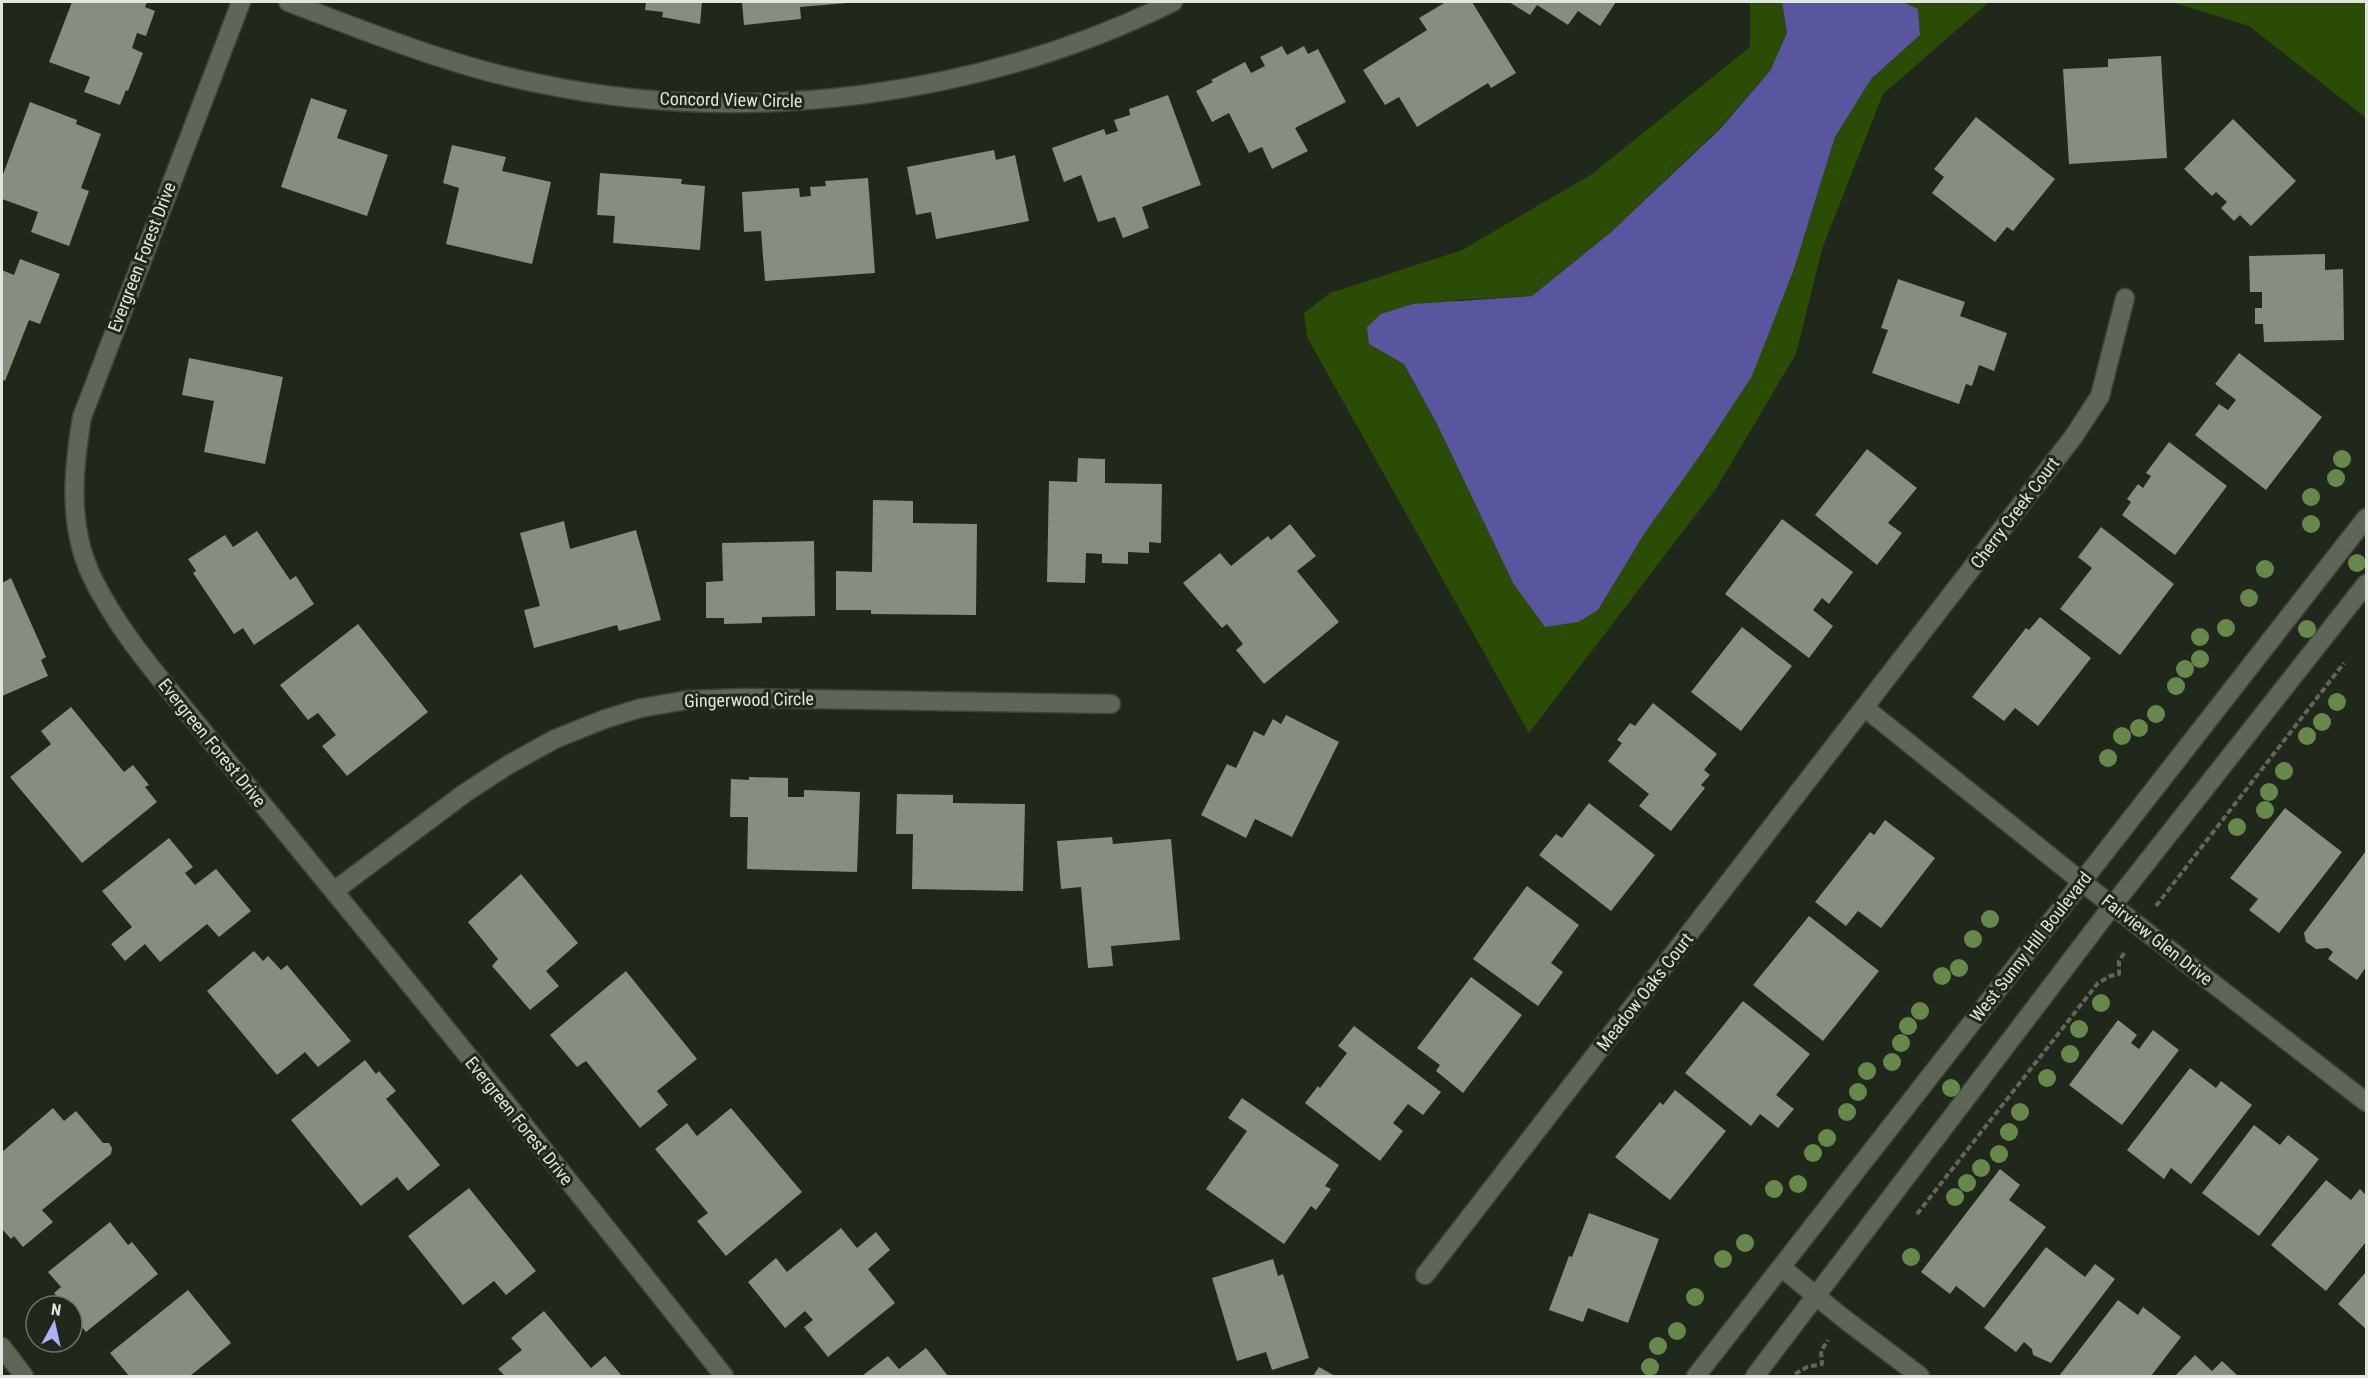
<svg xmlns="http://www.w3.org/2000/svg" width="2368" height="1378" font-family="'Roboto Condensed',sans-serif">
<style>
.green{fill:#2b4c04}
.water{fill:#59569f}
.building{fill:#858e7f}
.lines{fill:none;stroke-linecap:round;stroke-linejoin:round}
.minor-casing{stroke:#3d433a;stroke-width:21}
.path{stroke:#60665b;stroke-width:4;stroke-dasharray:6 3;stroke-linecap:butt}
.minor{stroke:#5d6657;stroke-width:18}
.tree{fill:#67884b}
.labels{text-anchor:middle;stroke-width:6;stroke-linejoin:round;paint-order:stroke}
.street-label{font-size:18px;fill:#e0e5dd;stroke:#20271b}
</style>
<rect width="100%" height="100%" fill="#20271b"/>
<!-- green -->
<path class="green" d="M1750,2h32l5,31 -17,38 -50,57 -110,105 -78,63 -76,4 -86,44 34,20 33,60 76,159 85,27 46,-76 150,-265 41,-132 36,-58 49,-44 -2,-26 -15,-7h90l-5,1 -105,91 -61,155 -26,105 -79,133 -188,246 -222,-396 -3,-24 26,-20 132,-43 130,-76 158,-127z
M2172,2h194v116l-117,-92z"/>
<!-- water -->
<path class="water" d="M1782,2h121l15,7 2,26 -49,44 -36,58 -41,132 -42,107 -51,78 -57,80 -46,76 -20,12 -33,5 -32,-44 -76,-159 -33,-60 -35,-20 -2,-17 14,-13 32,-10 119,-8 78,-63 110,-104 50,-58 17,-38z"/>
<!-- building -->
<path class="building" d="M72,2h75l-2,5 10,4 -9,25 -9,-3 -5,15 11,5 -15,38 -2,-1 -6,15 -36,-13 6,-15 -41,-15z
M646,2h56l-2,22 -38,-7 1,-5 -18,-2z
M742,2h105v1l-47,4 1,12 -57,6z
M1446,2h26l44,71 -25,15 -3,-5 -71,44 -18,-30 -14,8 -22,-35 64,-40 -8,-12z
M1509,2h107l-16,24 -22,-15 -10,14 -31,-20 -7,10z
M1282,46l5,9 17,-9 4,8 10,-5 28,53 -51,26 13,23 -36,18 -10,-22 -13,6 -20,-40 -17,9 -16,-31 17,-9 -2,-2 34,-18 6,11 14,-7 -5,-9z
M2161,56l6,102 -98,6 -6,-95 45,-2v-8z
M1168,95l33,90 -59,22 7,21 -26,10 -8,-21 -17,5 -17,-47 -17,7 -12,-34 52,-19 2,6 12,-4 -4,-11 16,-5 -1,-6z
M311,98l36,12 -10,28 51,17 -21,61 -86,-29z
M30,102l47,18 -1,4 25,10 -20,54 8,3 -20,55 -38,-14 7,-20 -36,-13v-22z
M1976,117l79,62 -42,52 -6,-4 -12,15 -63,-49 12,-16 -10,-8z
M2233,119l63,62 -45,45 -11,-11 -6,6 -13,-13 6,-6 -11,-10 -4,4 -28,-27z
M452,145l54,12 -4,14 49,11 -19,82 -86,-20 13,-56 -16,-5z
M994,150l2,10 19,-5 14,66 -93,18 -5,-27 -15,3 -9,-48z
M600,173l82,6 -1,5 24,2 -5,64 -87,-7 2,-27 -18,-1z
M868,178l7,95 -110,8 -4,-50 -17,1 -2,-40 57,-4 1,9 11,-1 -1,-9 16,-1 -1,-5z
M2325,254v16l18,-1 1,71 -80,2 -1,-18h-8v-16h7v-16h-12l-1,-36z
M20,259l40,15 -20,50 -11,-4 -24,61 -3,-2v-109l12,5z
M1898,279l67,23 -5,14 47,17 -13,38 -15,-6 -7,21 -6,-2 -7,20 -87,-31 16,-43 -7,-2z
M2239,353l83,64 -56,73 -71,-55 24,-31 9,6 8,-10 -21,-16z
M189,358l94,19 -18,87 -61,-12 10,-51 -32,-6z
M2169,442l58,44 -52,69 -53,-40 9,-13 -4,-3 11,-15 5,4 8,-12 -5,-3z
M1867,449l50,39 -29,35 14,10 -25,32 -62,-50z
M1078,458l27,1v24l57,1 -1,59 -12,-1v11l-21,-1v12l-26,-1v-9l-16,-1 -1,30 -38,-1 2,-101 28,1z
M873,500l40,1v22l64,1 -1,91 -105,-1v-4h-35v-39l36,1z
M1782,519l71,53 -24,32 -7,-6 -9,12 20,16 -24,32 -84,-64z
M564,521l6,28 66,-19 25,90 -42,11 -2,-6 -83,23 -10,-38 16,-4 -20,-73z
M1290,524l26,32 -19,15 42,51 -75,62 -28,-34 7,-6 -16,-20 -5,4 -39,-45 37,-30 11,13 37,-30 3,4z
M2101,527l73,57 -54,71 -60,-46 32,-41 -14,-11z
M257,531l33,49 6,-4 18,28 -60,41 -11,-17 -9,6 -41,-61 3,-2 -8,-12 37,-24 8,12z
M814,541l1,75 -53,1v6l-38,1v-6h-18v-36l17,-1 -1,-38z
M11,578l35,79 -5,3 7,16 -46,20v-113z
M2040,617l51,41 -53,68 -23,-18 -11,13 -32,-24 54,-69 3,2z
M358,624l70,88 -81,64 -25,-30 14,-11 -18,-22 -10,7 -28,-35z
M1742,627l50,39 -51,65 -50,-39z
M1653,703l64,51 -13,16 6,5 -9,10 4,3 -34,43 -32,-25 10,-12 -41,-33 14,-18 -5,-3 13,-17 5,3z
M71,707l53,65 9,-7 16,20 -4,2 12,15 -75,61 -72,-86 41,-33 -10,-13z
M1286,715l53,27 -47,95 -37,-18 -9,19 -45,-23 26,-51 9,4 18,-37 10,5 9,-17 8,5z
M749,777l39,1v19h16v-7l56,2 -3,80 -110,-3 1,-52h-18l1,-38 18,1z
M897,794l56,1v8l72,1 -2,87 -111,-2 1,-55h-17z
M1589,803l66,52 -44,56 -72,-56 17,-21 6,4z
M2285,808l57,44 -63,81 -30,-23 9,-11 -28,-21z
M1885,820l50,38 -54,70 -23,-17 -12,15 -31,-24 55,-70 4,3z
M1112,837l1,7 58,-5 9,101 -69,6 2,20 -25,2 -7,-81 -20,2 -4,-48z
M169,838l24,29 -8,6 10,12 21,-16 35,42 -32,26 -12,-13 -47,38 -15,-18 -20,17 -14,-17 21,-17 -30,-36z
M2366,851v116l-9,13 -29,-21 5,-7 -5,-4 -12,1 -10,-7 -2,-9z
M521,874l57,69 -32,28 13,15 -29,24 -38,-44 6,-7 -30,-37z
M1527,886l52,39 -28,38 12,9 -25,34 -65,-47z
M1809,916l70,55 -56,70 -70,-56z
M254,951l9,10 5,-5 13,14 6,-5 64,76 -33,26 -13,-15 -28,23 -70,-84z
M626,971l71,88 -40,32 11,14 -28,23 -54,-67 -9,6 -27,-32z
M1471,977l51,38 -59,78 -27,-22 4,-6 -23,-17z
M1743,1001l67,53 -34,41 18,14 -16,19 -18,-14 -9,12 -66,-53z
M2118,1020l19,15 -6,8 8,6 14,-19 26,20 -57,75 -53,-40z
M1354,1026l87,66 -18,23 -15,-11 -15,19 10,8 -23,30 -75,-58 13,-17 2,2 27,-35 -9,-7z
M365,1060l11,14 3,-3 17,20 -10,8 54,66 -32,26 -11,-14 -36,29 -70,-86z
M2190,1068l26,20 5,-7 31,24 -61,79 -20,-16 -7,11 -37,-29z
M1675,1090l51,41 -56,69 -55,-43 45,-55 3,3z
M1242,1098l97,67 -14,21 6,3 -15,21 -5,-4 -27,38 -78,-55 41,-58 -19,-13z
M53,1108l11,13 12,-10 27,32h6l3,5 -1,6 -69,56 11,12 -30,25 -9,-11 -3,3 -9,-10v-77z
M731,1108l71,84 -76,64 -29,-35 11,-8 -53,-64 32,-26 10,13z
M2254,1125l26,20 8,-10 31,24 -60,77 -57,-43z
M2000,1169l20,16 -11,15 37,27 -62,81 -28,-22 -6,8 -29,-22z
M2326,1180l25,20 9,-11 6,6v47l-40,49 -55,-46z
M469,1188l67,83 -30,24 -12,-14 -31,24 -55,-69z
M1589,1213l70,26 -31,84 -40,-15 -5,14 -34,-12 20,-54 3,1z
M110,1222l18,23 4,-3 26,32 -72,58 -14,-17v-9h-7l-11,-13 7,-6 -13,-15z
M841,1228l16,20 19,-16 14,18 -22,19 27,34 -67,54 -24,-30 9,-7 -8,-9 -20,17 -37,-46 28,-24 11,14z
M2046,1247l39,30 10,-13 20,15 -64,84 -18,-8 -1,-6 -8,-7 -8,10 -32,-24z
M1273,1259l5,17 5,-2 26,84 -37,12 -6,-18 -29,9 -25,-83z
M2366,1272v57l-28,-25z
M188,1290l43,53 -41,33h-61l-19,-23z
M2118,1300l20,15 5,-8 38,30 -30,39h-92z
M544,1311l47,57 14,-12 17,20h-117l-7,-7 24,-19 -11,-12z
M926,1348l22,28h-86l26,-20 11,13z
M2195,1355l17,16 10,-10 16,15h-63z
M1319,1367l16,9h-22z"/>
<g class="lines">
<defs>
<path id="minor" d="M241,2l-159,415c-9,53 -14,108 9,158 26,54 65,99 103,145 41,51 82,101 124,152 137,166 272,335 406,504
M288,2c83,31 165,65 253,82 209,43 441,12 632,-82
M1865,708l217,174 284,220
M334,891l131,-98 43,-28 47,-26 50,-20 36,-11 46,-8 57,-2 367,6
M1781,1267l62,51 77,58
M1425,1275l649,-839 26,-40 25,-98
M2,1347l22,29
M1696,1376l670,-858
M1755,1376l358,-471 253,-321"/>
</defs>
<!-- minor casing -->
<use href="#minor" class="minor-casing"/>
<!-- path -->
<path class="path" d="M2156,906l188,-243
M1917,1214l181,-231 12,-7 9,-2v-13l6,-9
M1795,1374l12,-7 15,-3 -1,-13 7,-11"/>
<!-- minor -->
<use href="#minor" class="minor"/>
</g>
<!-- trees -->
<g class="tree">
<circle cx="2342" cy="459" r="9"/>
<circle cx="2336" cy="478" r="9"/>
<circle cx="2311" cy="497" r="9"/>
<circle cx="2311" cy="524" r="9"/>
<circle cx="2357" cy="563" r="9"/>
<circle cx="2265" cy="569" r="9"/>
<circle cx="2249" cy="598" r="9"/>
<circle cx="2226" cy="628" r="9"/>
<circle cx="2307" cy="629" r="9"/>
<circle cx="2200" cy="637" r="9"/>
<circle cx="2200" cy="659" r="9"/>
<circle cx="2185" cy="669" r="9"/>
<circle cx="2176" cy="686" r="9"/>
<circle cx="2337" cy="702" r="9"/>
<circle cx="2156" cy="714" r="9"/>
<circle cx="2322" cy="722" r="9"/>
<circle cx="2139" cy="728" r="9"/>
<circle cx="2122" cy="736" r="9"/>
<circle cx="2307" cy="736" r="9"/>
<circle cx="2108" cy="758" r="9"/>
<circle cx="2284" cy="771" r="9"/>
<circle cx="2269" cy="792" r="9"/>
<circle cx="2265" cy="810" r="9"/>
<circle cx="2237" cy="827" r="9"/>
<circle cx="1990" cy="919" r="9"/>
<circle cx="1973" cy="939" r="9"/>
<circle cx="1959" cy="968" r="9"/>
<circle cx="1942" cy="976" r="9"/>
<circle cx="2101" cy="1003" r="9"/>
<circle cx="1920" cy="1011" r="9"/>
<circle cx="1908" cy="1026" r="9"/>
<circle cx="2079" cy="1029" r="9"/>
<circle cx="1901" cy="1043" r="9"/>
<circle cx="2070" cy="1054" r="9"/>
<circle cx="1892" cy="1062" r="9"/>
<circle cx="1867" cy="1071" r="9"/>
<circle cx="2047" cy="1078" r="9"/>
<circle cx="1951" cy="1088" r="9"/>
<circle cx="1858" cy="1092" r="9"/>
<circle cx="1847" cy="1112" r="9"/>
<circle cx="2020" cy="1112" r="9"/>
<circle cx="2009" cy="1132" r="9"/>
<circle cx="1827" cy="1138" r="9"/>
<circle cx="1813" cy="1153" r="9"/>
<circle cx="1999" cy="1154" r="9"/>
<circle cx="1981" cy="1168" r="9"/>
<circle cx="1967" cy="1183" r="9"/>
<circle cx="1798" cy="1184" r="9"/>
<circle cx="1774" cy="1189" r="9"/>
<circle cx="1955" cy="1197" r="9"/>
<circle cx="1745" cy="1243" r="9"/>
<circle cx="1911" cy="1257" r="9"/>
<circle cx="1723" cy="1259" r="9"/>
<circle cx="1695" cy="1297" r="9"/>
<circle cx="1677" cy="1331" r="9"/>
<circle cx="1658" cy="1346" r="9"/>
<circle cx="1650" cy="1367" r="9"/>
</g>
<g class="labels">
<!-- street labels -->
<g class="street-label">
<text transform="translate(731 100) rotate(1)" y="6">Concord View Circle</text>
<text transform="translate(142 257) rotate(-69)" y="6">Evergreen Forest Drive</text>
<text transform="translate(2015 513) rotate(-53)" y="6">Cherry Creek Court</text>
<text transform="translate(749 700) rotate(-1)" y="6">Gingerwood Circle</text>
<text transform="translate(212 743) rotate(51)" y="6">Evergreen Forest Drive</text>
<text transform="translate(2157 940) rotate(38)" y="6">Fairview Glen Drive</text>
<text transform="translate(2031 947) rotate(-52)" y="6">West Sunny Hill Boulevard</text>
<text transform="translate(1645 992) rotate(-52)" y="6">Meadow Oaks Court</text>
<text transform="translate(519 1121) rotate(51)" y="6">Evergreen Forest Drive</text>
</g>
</g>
<!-- border -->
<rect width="2368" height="1378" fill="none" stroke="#e0e5dd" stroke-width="6"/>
<!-- north arrow -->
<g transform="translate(54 1324) rotate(8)"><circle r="28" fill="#20271b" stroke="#6d7369" stroke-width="1.5"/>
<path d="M0-4.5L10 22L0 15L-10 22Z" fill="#aeaefb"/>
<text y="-9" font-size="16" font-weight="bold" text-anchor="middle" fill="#e0e5dd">N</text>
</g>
</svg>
